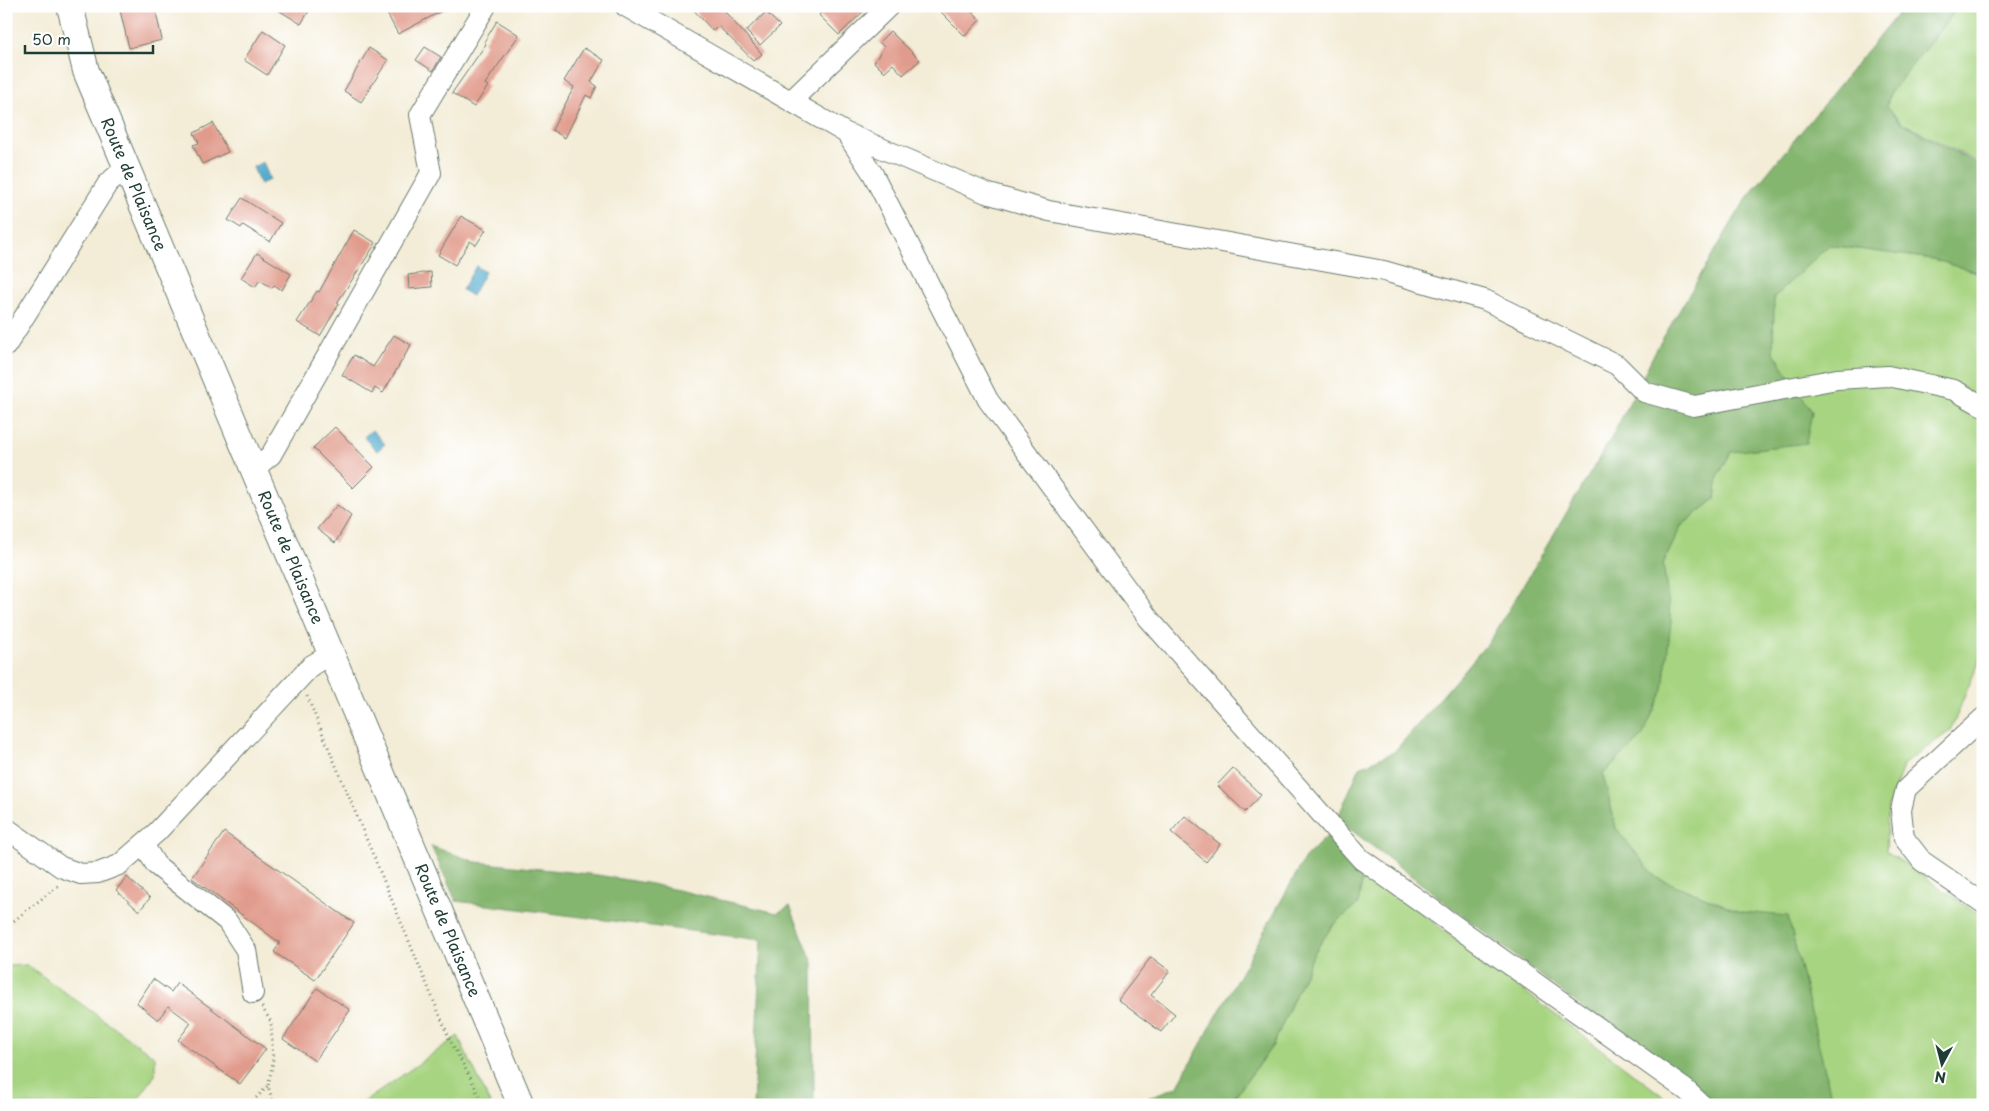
<svg xmlns="http://www.w3.org/2000/svg" width="1989" height="1111" font-family="'Playpen Sans',sans-serif">
<style>
.green{fill:#a7d481;stroke:#63885a}
.forest{fill:#85b66f;stroke:#527a52}
.water{fill:#51abce;stroke:#387481}
.building{fill:#e19b8c}
.lines{fill:none;stroke-linecap:round;stroke-linejoin:round}
.minor-casing{stroke:#697a6d;stroke-width:22}
.major-casing{stroke:#697a6d;stroke-width:28}
.path{stroke:#697a6d;stroke-width:3;stroke-dasharray:1 4;stroke-linecap:butt}
.minor{stroke:#fff;stroke-width:20}
.major{stroke:#fff;stroke-width:26}
.labels{text-anchor:middle;stroke-width:4;stroke-linejoin:round;paint-order:stroke}
.street-label{font-size:16px;fill:#1f3d34;stroke:#fff}
</style>
<rect width="100%" height="100%" fill="#fff"/>
<filter id="ink" filterUnits="userSpaceOnUse"><feTurbulence type="fractalNoise" baseFrequency=".02" numOctaves="2"/><feDisplacementMap in="SourceGraphic" scale="10" xChannelSelector="R" yChannelSelector="G"/><feConvolveMatrix kernelMatrix="1 2 1 2 8 2 1 2 1" color-interpolation-filters="sRGB"/></filter>
<filter id="wash" filterUnits="userSpaceOnUse"><feTurbulence type="fractalNoise" baseFrequency=".0096" numOctaves="4" result="noise"/><feDisplacementMap in="SourceGraphic" scale="20" xChannelSelector="R" yChannelSelector="G"/><feGaussianBlur stdDeviation="1.12" result="paint"/><feColorMatrix in="noise" values="0 0 0 0 0 0 0 0 0 0 0 0 0 0 0 0 0 1.4 0 .05"/><feComposite in="paint" operator="in"/></filter>
<g filter="url(#wash)">
<rect width="100%" height="100%" fill="#f3ecd6"/>
<!-- green -->
<path class="green" d="M1959,6h24v159l-82,-43 -14,-16 3,-13z
M1829,245l104,14 50,15v378l-33,79 -46,33 -16,42 -2,45 97,66v188h-150l-45,-188 -47,-5 -86,-35 -39,-49 -13,-54 39,-37 29,-115 -8,-58 18,-38 34,-27 3,-23 13,-24 81,-40 -39,-61 1,-54z
M1364,870l304,230 -1,5h-438l44,-60 41,-92 18,-27 26,-22z
M27,965l128,92v18l-21,30h-128v-135l3,-4z
M458,1036l33,69h-131z"/>
<!-- forest -->
<path class="forest" d="M1904,6h55l-69,87 -3,13 14,17 82,44v107l-50,-15 -104,-14 -55,52 -1,54 39,61 -6,31 -75,9 -13,24 -3,23 -34,27 -18,38 8,58 -8,68 -21,47 -39,37 13,54 39,49 86,35 47,4 45,189h-128l-53,-44 -315,-242 23,-52 34,-15 98,-114 122,-205 43,-85 89,-149z
M1327,836l37,34 -6,34 -26,22 -18,27 -41,92 -45,60h-84l7,-9 26,-9 128,-229z
M431,846l45,16 121,13 54,9 126,29 13,-7 23,57 1,142h-61l8,-165 -305,-39z"/>
<!-- water -->
<path class="water" d="M263,162l7,18 -10,4 -7,-17z
M476,266l9,6 -13,24 -10,-6z
M372,430l13,14 -8,7 -13,-14z"/>
<g id="blocks">
<!-- building -->
<path class="building" d="M119,6l36,2 7,32 -33,8z
M272,6h40l-11,18z
M383,6h68l-53,28z
M690,6h30l42,48 -8,7 -36,-35 -5,5z
M828,6h41l-30,29 -20,-20z
M935,6h31l14,14 -15,16z
M766,12l14,14 -20,19 -14,-14z
M497,21l22,14 -34,49 3,2 -14,21 -22,-14 34,-49 -2,-2z
M263,30l22,15 -18,30 -23,-15z
M890,31l30,29 -17,15 -10,-11 -9,8 -10,-10 10,-15 -5,-5z
M425,47l16,10 -8,14 -17,-11z
M369,48l19,12 -27,42 -17,-11z
M584,48l20,12 -13,22 6,4 -6,12 -5,-3 -21,43 -13,-8 22,-43 -10,-6z
M213,123l15,29 -26,12 -9,-19 6,-2 -5,-10z
M242,198l39,25 -11,19 -27,-17 -2,3 -13,-8z
M461,216l25,14 -10,15 -6,-4 -15,24 -17,-10z
M354,230l22,13 -39,60 2,1 -19,32 -23,-14 20,-31 2,1z
M257,253l34,21 -9,16 -8,-5 -2,3 -12,-8 -5,7 -14,-9z
M431,272l1,15 -23,2 -1,-14z
M394,335l17,10 -28,48 -8,-5 -3,5 -30,-18 12,-20 19,12z
M335,427l39,40 -21,21 -40,-40z
M337,505l14,11 -16,27 -18,-14z
M1233,768l28,27 -16,17 -28,-27z
M1185,816l35,28 -14,18 -35,-30z
M224,832l130,91 -39,57 -41,-28 6,-9 -88,-65z
M127,877l23,21 -11,13 -23,-21z
M1151,957l19,14 -19,24 24,19 -14,18 -43,-32z
M153,979l18,13 6,-9 89,66 -26,35 -62,-44 13,-17 -23,-17 -10,14 -21,-17z
M317,988l33,22 -35,51 -32,-22z"/>
</g>
</g>
<g filter="url(#ink)">
<use href="#blocks" fill-opacity="0" stroke="#697a6d" stroke-width="1"/>
<g class="lines">
<defs>
<path id="minor" d="M625,6l221,127 140,60 63,18 335,60 101,29 132,65 27,27 50,14 143,-27 51,-3 66,14 29,16
M791,101l98,-95
M846,133l27,41 115,226 161,219 212,240 325,231 16,15
M6,346l102,-163 19,-16
M254,469l17,-14 160,-282 -11,-58 66,-109
M1983,718l-77,71 -5,21 3,28 18,23 61,42
M6,828l55,39 20,7 17,-1 21,-8 38,-33 155,-167 21,-12
M143,844l13,21 71,56 19,29 7,43"/>
<path id="major" d="M70,6l16,65 435,1034"/>
</defs>
<!-- minor casing -->
<use href="#minor" class="minor-casing"/>
<!-- major casing -->
<use href="#major" class="major-casing"/>
<!-- path -->
<path class="path" d="M307,696l143,344 24,45 8,20
M6,927l53,-42
M262,1007l9,15 2,40 -5,24 6,19
M249,1105l19,-19"/>
<!-- minor -->
<use href="#minor" class="minor"/>
<!-- major -->
<use href="#major" class="major"/>
</g>
</g>
<g class="labels">
<!-- street labels -->
<g class="street-label">
<text transform="translate(134 184) rotate(67)" y="6">Route de Plaisance</text>
<text transform="translate(291 557) rotate(67)" y="6">Route de Plaisance</text>
<text transform="translate(448 930) rotate(67)" y="6">Route de Plaisance</text>
</g>
</g>
<!-- margin -->
<rect width="1989" height="1111" fill="none" stroke="#fff" stroke-width="25"/>
<!-- north arrow -->
<g transform="translate(1942 1064) rotate(187)" stroke="#ffffff" stroke-width="4" paint-order="stroke">
<path d="M0-4L9 19L0 12L-9 19Z" fill="#1f3d34"/>
<text y="-8" font-size="14" font-weight="bold" text-anchor="middle" fill="#1f3d34">N</text>
</g>
<!-- scale -->
<path d="M25 45v8h128v-8" fill="none" stroke="#1f3d34" stroke-width="2.5"/>
<text x="32" y="45" font-size="15" fill="#1f3d34" stroke="#ffffff" stroke-width="4" paint-order="stroke">50 m</text>
</svg>
